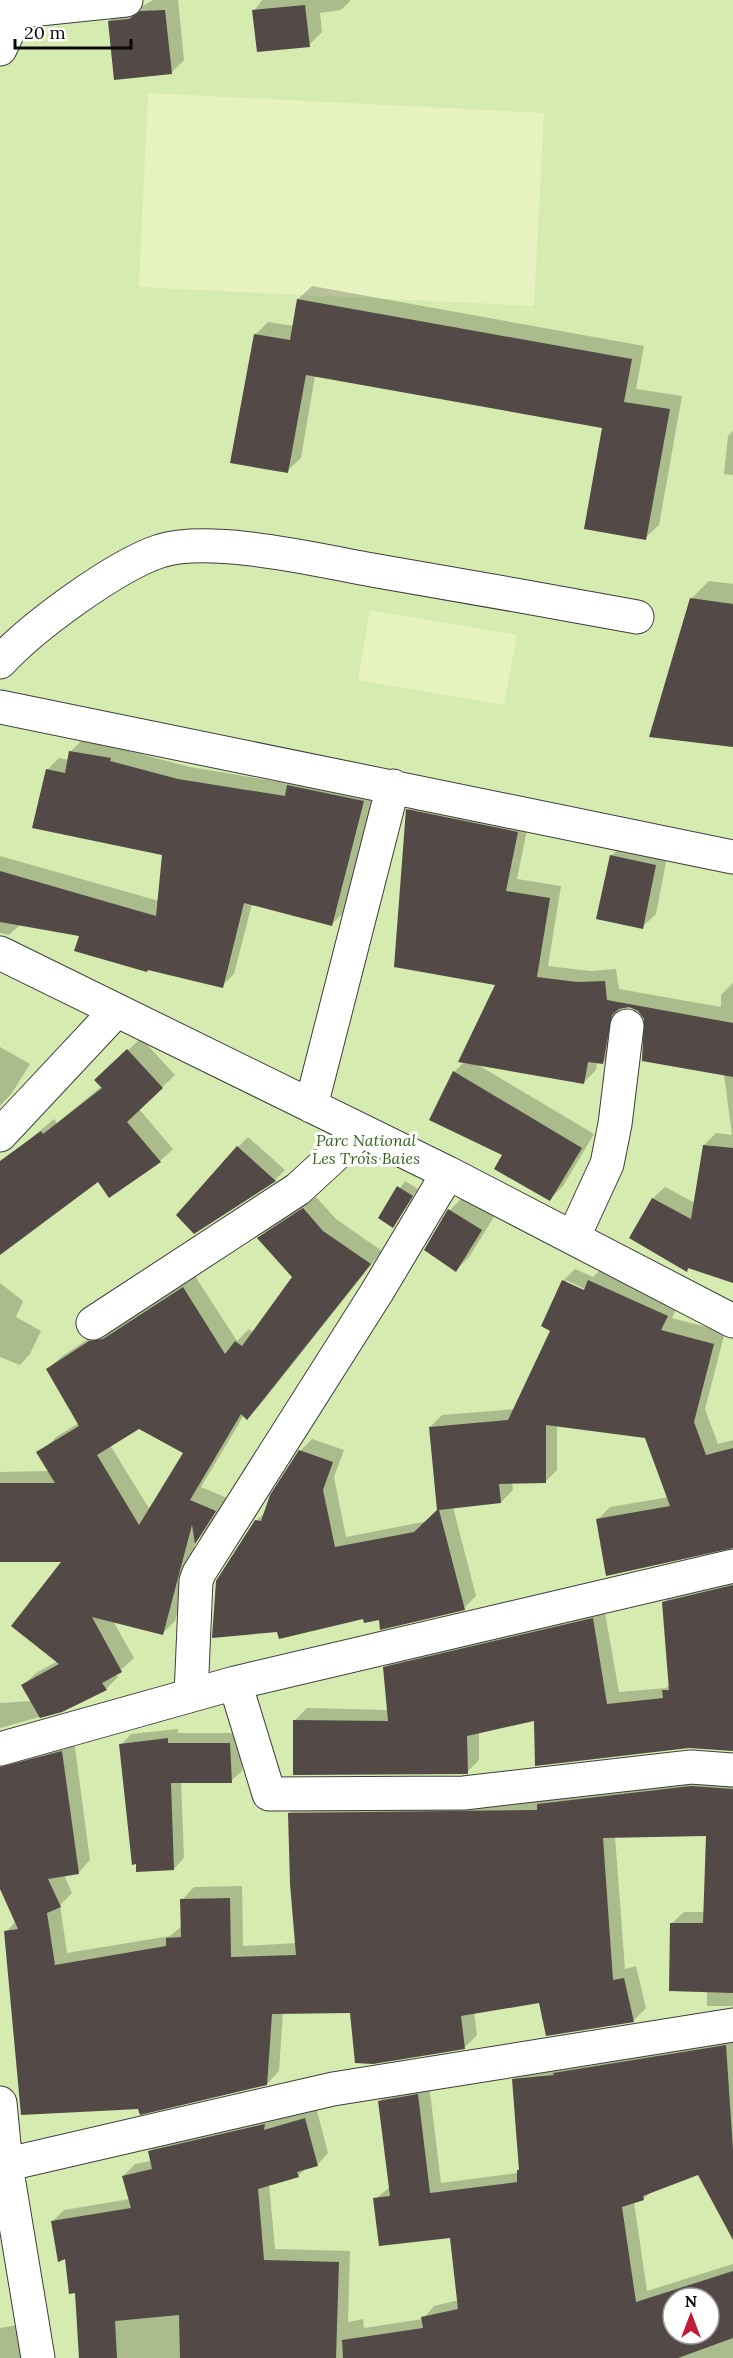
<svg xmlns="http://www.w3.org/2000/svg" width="733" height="2358" font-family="Lora,serif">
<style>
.green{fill:#d5ebaf;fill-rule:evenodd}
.pitch{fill:#e7f2c1}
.shadow{fill:#0003;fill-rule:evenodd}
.building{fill:#534946;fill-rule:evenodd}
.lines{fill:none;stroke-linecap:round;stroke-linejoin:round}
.minor-casing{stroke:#3d3d3d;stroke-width:35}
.minor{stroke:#fff;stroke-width:33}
.labels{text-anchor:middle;stroke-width:6;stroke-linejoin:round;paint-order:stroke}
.park-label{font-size:16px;font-style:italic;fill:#316418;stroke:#fff}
</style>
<rect width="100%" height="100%" fill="#fff7e7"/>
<!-- green -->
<path class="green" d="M0,0h733v2358h-733zM673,2298h36v36h-36z"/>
<!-- pitch -->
<path class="pitch" d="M148,93l396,20 -10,193 -395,-19z
M370,610l147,25 -13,70 -146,-25z"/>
<!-- shadow -->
<path class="shadow" d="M153,0h25l6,60 -13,13 -62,-52 13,-13 21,-2z
M262,0h89l-10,10 -21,3 2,19 -13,13 -55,-34z
M312,286l332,60 -8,43 46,7 -23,129 -14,13 -41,-111 -289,-51 -14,82 -14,13 -32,-136 13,-13 26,4 4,-27z
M733,431v44l-9,-1 4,-38z
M709,581l24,3v162l-42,-147z
M83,739l39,7 -1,3 69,18 101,17 10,-10 75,15 -32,123 -12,12 -80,-20 -18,70 -12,12 -141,-51 -60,-11 -12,11 -9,-2v-77l159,45 5,-47 -117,-84 12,-12 10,2 2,-9z
M420,798l109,22 -12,59 44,7 -13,80 42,5 26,-2 3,20 102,18v-12l12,-12v299l-43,-15 -3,3 -56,-33 22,-39 12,-11 30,16 9,-58 12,-12 16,2 -8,-61 -78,-55 -7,-10 -17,-2 -8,44 -11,12 -6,-1 -1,8 -12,12 -109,-19 119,71 -31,52 -13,13 -46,-44 -73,-35 23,-48 11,-11 32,-77 -89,-174z
M624,843l44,9 -12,62 -14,13 -31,-71z
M141,1038l34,37 -36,34 34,40 -13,12 -61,19 -99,70v-78l12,-18 42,-35 3,4 45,-37 7,-18z
M0,1047l30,17 -18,29 -12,13z
M248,1137l37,33 -10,10 -37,-33z
M405,1181l13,8 -25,37 -13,-9z
M316,1197l20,22 46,32 -122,154 -13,13 -3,-3 -43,72 26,11 -20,32 -11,11 -21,80 -13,13 -49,-13 21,37 -18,16 2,3 -12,12 -45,22 -61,17v-25l32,-2 -9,-16 13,-12 22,-12 6,-100h-64v-89l49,-1 -6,-21 13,-13 23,-14 -31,-54 13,-12 42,-28 92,-53 42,65 12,-12 5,4 40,-56 -35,-39 12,-12zM139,1427l46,26 -35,57 -40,-65z
M463,1197l31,20 -25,40 -13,13 -30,-21 24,-39z
M575,1269l18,8 8,-8 77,35 -6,14 53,14 -20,77 13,35 15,-4v106l-135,-27 12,-12 59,-10 -23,-60 -89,-12v45l-11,11 -34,1 1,8 -12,12 -48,5 23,89 -12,12 -100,10 -108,-97 11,-11 33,-59 12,-12 32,11 -10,27 12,60 82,-16 11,-11 -9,-83 12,-12 73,-6 37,-79 11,-49zM566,1280l25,12 -1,3 -24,-11z
M0,1283l23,18 -7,16 25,14 -11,23 -10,11 -20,-8z
M733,1577v131l-198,11 -56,13v28l-12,12 -172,-52 12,-12 81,2 -3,-42 12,-12 207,-49 15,85 47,-4 4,-4 -7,-81 12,-12z
M178,1729v4h62l2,38 -11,10h-50l3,77 -10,11 -53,-124 10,-11z
M74,1740l16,120 -12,13 -14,2 8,18 -12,12 7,48 103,-17 12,-10v-26l12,-13 48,-1 1,60 53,-3 -7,-130 13,-12 431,-22v227h-26v-16l-36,-66 13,-12h21l2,-77 -92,2 10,132 11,-3 10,42 -12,12 -94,-18 -66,10 3,23 -13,13 -112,-37 -69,1 -4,59 -12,13 -127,24 -134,-176 10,-11 -16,-36v-135z
M733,2035v202l-35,-64 -47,19 -8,7 -9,3 13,89 86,-27v94h-653l-4,-67 -23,-70 11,-11 66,-11 -7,-23 12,-12 16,-3 -2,-9 12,-12 114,-26v5l41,-12 12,46 -11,12 -10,2 -9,9 -29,8 6,65 75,2 -2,71 15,-3 1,9 59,-9 11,-13 25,-6 -8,-64 -76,-37 15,-12 -10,-86 11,-11 38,-6 12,99 77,-10 2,-4 -7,-89 12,-12zM673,2298h36v36h-36z
M23,2324l6,34h-29v-30z"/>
<!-- building -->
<path class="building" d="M305,5l5,42 -53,5 -5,-42z
M165,10l7,64 -58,6 -6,-59 21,-2 11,-8z
M297,299l335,60 -8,43 46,7 -24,131 -62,-11 18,-101 -296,-53 -18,98 -58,-10 24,-129 36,6z
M690,598l43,6v143l-84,-10z
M69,751l42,7 -1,3 68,18 107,17 2,-11 77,16 -32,125 -88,-23 -21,85 -75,-18 -1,2 -73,-21 5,-15 -79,-14v-51l156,45 6,-61 -130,-27 14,-59 19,4z
M406,809l112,23 -12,59 44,7 -13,79 40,5 28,-1 2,19 126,23v54l-91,-16 2,-42 -6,-8 -9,-4 -10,2 -7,6 -9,49 -15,-2 -4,22 -126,-22 37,-77 -101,-18z
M610,855l46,10 -13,64 -47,-10z
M127,1049l36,39 -36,34 34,40 -52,36 -11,-16 -98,73v-94l41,-30 2,3 59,-46 -8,-8z
M453,1071l129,77 -32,53 -56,-32 8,-14 -73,-35z
M703,1145l30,3v135l-45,-15 -1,4 -58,-34 23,-40 39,21z
M237,1146l39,35 -82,53 -18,-19z
M397,1186l16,10 -20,32 -15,-10z
M303,1208l20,23 48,33 -124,156 -6,-6 -51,86 26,11 -21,33 -3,-19 -29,110 -71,-18 30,55 -20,11 5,7 -45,22 -22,6 -19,-33 38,-21 -48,-38 50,-64h-61v-79h55l-19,-31 43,-26 -33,-57 43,-28 14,-2 80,-52 42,67 10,-13 7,5 50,-69 -35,-39zM139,1429l44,24 -44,72 -42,-70z
M448,1209l34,21 -26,42 -32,-22z
M562,1280l22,10 4,-10 80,36 -7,14 53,14 -20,78 12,33 27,-7v100l-127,28 -10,-57 74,-13 -25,-68 -99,-13v58l-47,1 2,19 -62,7 26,100 -85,20 -1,-10 -15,3 -1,-4 -84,20 -2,-7 -65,6 4,-57 39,-61 6,1 9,-26 29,-45 34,12 -10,28 12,57 79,-15 23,-22 -8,-83 79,-7 42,-89 -9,-5z
M733,1585v166l-44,-3 -154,18 -1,-45 -67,15 1,38 -175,1v-55l95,1 -5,-54 210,-49 14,86 56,-6 -1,-8h7l-7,-88z
M168,1738v5h62l2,40h-61l3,87 -38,2v-8l-4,1 -13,-121z
M62,1751l17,123 -31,5 13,28 -14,6 8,52 111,-19v-8l15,-1 -1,-38 50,-1 1,59 65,-2 -6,-71 -2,-71 249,-3v-6l154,-18 42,3v204l-64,-2 1,-68h33l3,-87 -103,2 10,142 11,-2 10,44 -88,14 -7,-33 -78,13 4,33 -92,15 -18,-1 -5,-50 -78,1 -5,71 -127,30 -2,-6 -117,6 -17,-184 14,-2 -18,-40v-122z
M726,2045l7,105v90l-35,-65 -55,21 1,4 -22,7 14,95 97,-31v67l-55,20h-335l-1,-18 81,-12 -2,-11 37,-8 -8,-71 -71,8 -6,-48 17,-2 -12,-95 40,-7 12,99 87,-11v-12h2l-7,-91 42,-4 -1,-2zM673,2298h36v36h-36z
M305,2118l13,48 -21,6 2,5 -41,12 6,71 75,2 -3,96h-156l-1,-43 -64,6 2,37h-38l-4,-65 -6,1 -4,-35 -7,3 -7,-41 80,-13 -9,-32 30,-7 -4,-18 117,-27 -1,6z"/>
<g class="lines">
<defs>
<path id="minor" d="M0,7l20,4 106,-11
M0,49l23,-49
M0,662c32,-35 115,-96 160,-111 52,-16 157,9 212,19 88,15 177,31 265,47
M0,707l733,150
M0,953l448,220 285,148
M311,1106l82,-320
M0,1135l116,-124
M573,1238l34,-74 8,-40 12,-98
M93,1323l205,-134 63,-58
M235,1683l34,111 195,-1 227,-26 42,3
M191,1695l5,-114 3,-8 178,-281 71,-119
M0,1749l235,-66 498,-117
M0,2103l6,62 32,193
M0,2166l333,-77 400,-64"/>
</defs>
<!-- minor casing -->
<use href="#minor" class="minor-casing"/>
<!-- minor -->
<use href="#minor" class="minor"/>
</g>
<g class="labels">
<!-- park labels -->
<g class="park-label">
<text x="366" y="1146">Parc National<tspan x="366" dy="18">Les Trois Baies</tspan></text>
</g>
</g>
<!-- north arrow -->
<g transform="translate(691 2316)"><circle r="28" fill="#ffffff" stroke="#9d9d9d" stroke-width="1.5"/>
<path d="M0-4.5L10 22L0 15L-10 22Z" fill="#c11b37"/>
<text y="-9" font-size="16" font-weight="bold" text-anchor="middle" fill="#0a0a0a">N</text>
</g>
<!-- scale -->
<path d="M15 39v9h116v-9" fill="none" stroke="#0a0a0a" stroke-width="3"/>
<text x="24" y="39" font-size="18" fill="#0a0a0a" stroke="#ffffff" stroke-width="4.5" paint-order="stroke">20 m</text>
</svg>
